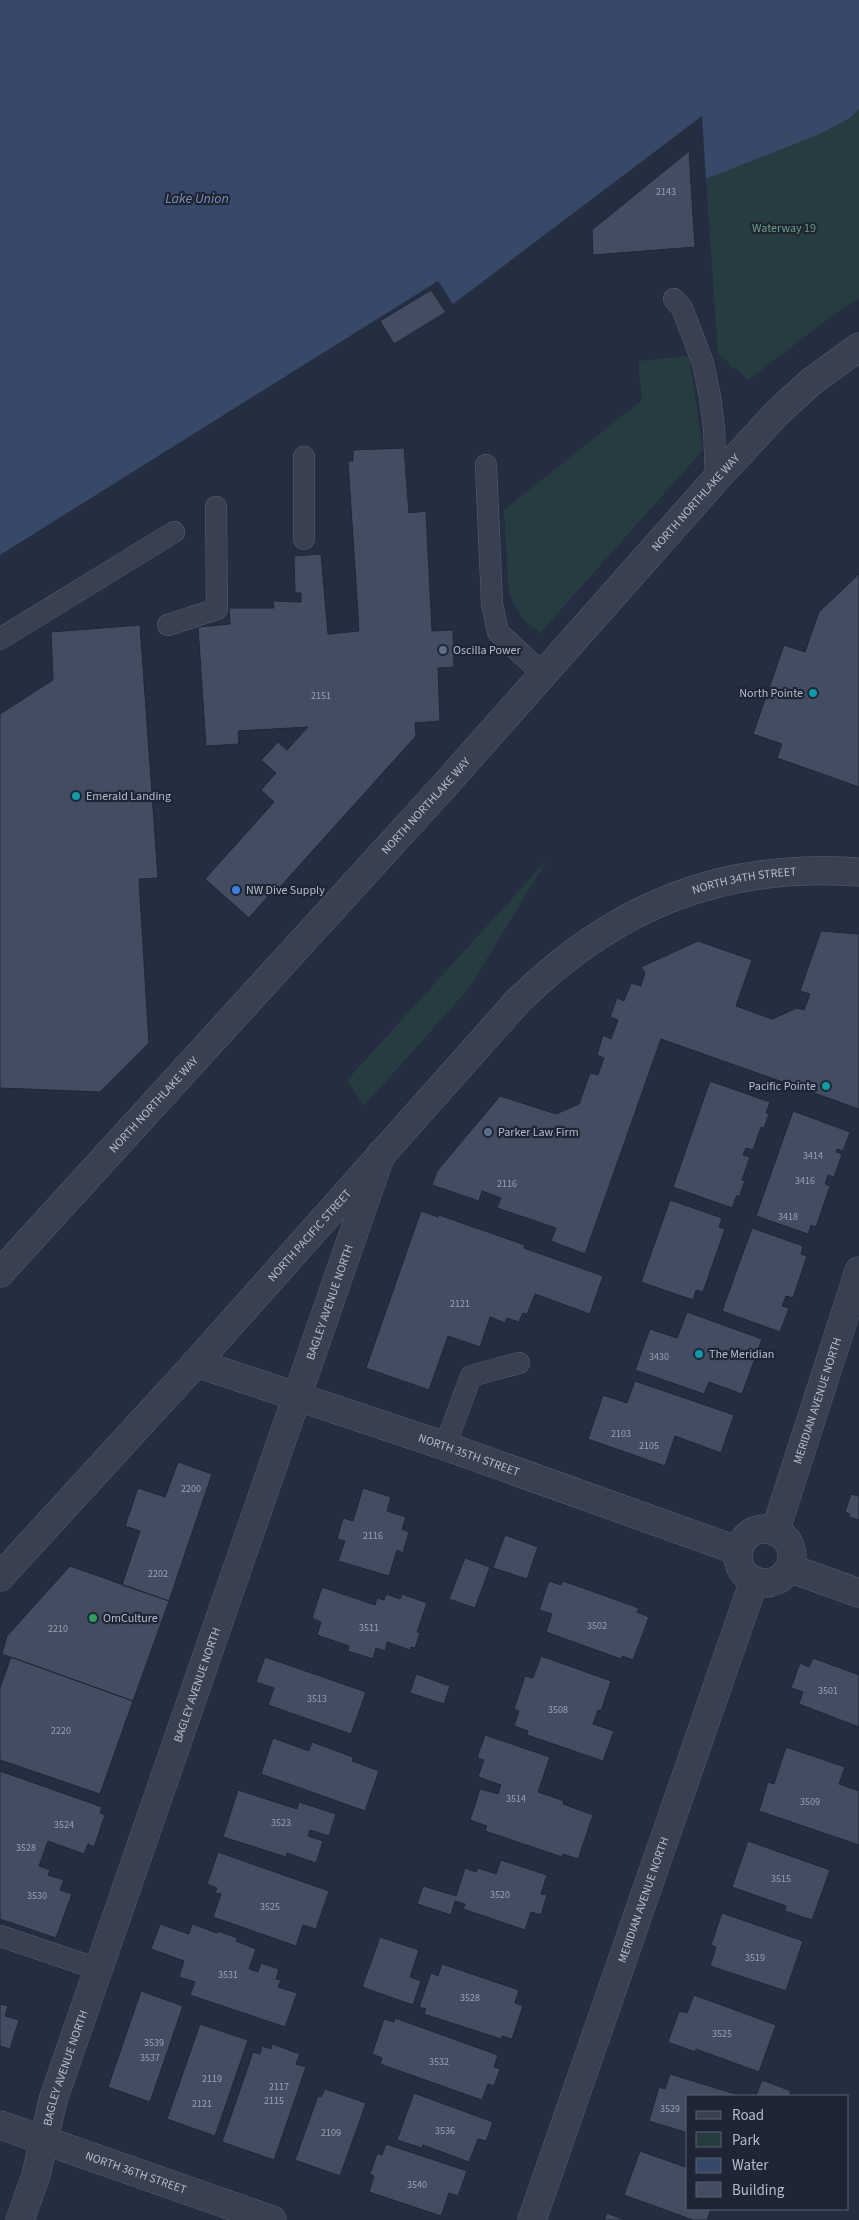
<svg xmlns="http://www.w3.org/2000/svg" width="859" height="2220" font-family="'Source Sans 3',sans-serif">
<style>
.green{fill:#273c41}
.water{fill:#384868}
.building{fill:#434d62;stroke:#202737}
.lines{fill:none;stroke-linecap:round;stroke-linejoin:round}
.service-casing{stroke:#575e6e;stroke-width:22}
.minor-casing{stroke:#575e6e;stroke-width:29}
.tertiary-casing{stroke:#575e6e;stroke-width:29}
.service{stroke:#394050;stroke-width:21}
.minor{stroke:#394050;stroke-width:28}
.tertiary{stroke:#394050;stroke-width:28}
.service-dot{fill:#5c6f8a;stroke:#1e2535;stroke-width:2}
.culture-dot{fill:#0f9aa8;stroke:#1e2535;stroke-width:2}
.shop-dot{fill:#3f7fe0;stroke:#1e2535;stroke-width:2}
.leisure-dot{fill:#2e9e5b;stroke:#1e2535;stroke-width:2}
.labels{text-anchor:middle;stroke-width:4.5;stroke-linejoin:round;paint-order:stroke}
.number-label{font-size:10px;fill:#98a0b1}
.park-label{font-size:12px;fill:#6c9c7b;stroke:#1e2535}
.street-label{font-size:12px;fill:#b5bbcb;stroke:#1e2535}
.poi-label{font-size:12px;fill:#b5bbcb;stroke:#1e2535;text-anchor:start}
.water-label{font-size:14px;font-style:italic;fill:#7c8eb2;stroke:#1e2535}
</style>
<rect width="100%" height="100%" fill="#242e40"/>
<!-- green -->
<path class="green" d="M859,109v190l-15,8 -96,73 -13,-12 -4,1 -3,-7 -10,-9 -12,-174 114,-45 30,-16z
M689,356l14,94 -163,183 -18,-15 -13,-24 -5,-84 138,-110 -4,-39z
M547,860l-78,128 -105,118 -17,-26z"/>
<!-- water -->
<path class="water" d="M0,0h859v109l-9,9 -30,16 -114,45 -4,-63 -249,188 -15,-23 -438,274z"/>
<!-- building -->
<path class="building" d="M689,151l6,96 -102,8 -1,-25z
M431,290l15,22 -52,32 -14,-23z
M404,448l5,65 17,-2 6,120 21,-1 1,37 -16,1 2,53 -25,2 1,13 -145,161 -2,-2 -20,23 -44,-39 69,-77 -13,-12 15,-17 -15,-13 17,-18 9,8 21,-23 -70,4 1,13 -33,2 -8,-119 32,-3 -1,-16h45l-1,-7 28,1v-9h-6l-1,-37 27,-2 7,80 31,-3 -11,-170h5v-11z
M859,574v213l-82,-29 5,-14 -29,-10 31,-89 21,7 14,-40z
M140,625l18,253 -19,1 10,164 -49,49 -100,-4v-374l53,-34 -2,-48z
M821,931l38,3v175l-198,-70 -76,215 -34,-13 5,-13 -59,-20 4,-10 -19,-7 -3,10 -47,-16 5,-14 63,-75 56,18 23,-10 11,-31 8,2 6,-17 -7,-3 6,-20 8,4 7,-19 -8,-3 7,-19 7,3 7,-18 10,3 4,-14 -4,-5 57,-26 54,19 -16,46 36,13 25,-11 7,2 6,-16 -10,-3z
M710,1081l60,21 -4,11 3,1 -5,14 -3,-1 -8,23 -7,-2 -3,7 7,2 -8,23 3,1 -6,16 -2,-2 -5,13 -59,-21z
M793,1111l57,21 -7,19 -6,-2 -1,3 6,2 -8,23 -6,-2 -3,9 5,2 -14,41 -5,-2 -3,9 -52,-18z
M670,1200l52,18 -3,9 6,2 -22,63 -7,-2 -3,10 -52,-18z
M421,1211l17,6 1,-2 86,30 -1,3 79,28 -13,38 -55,-20 -8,20 -4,-1 -4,9 -12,-4 -2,5 -15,-6 -10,30 -32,-11 -19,54 -63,-22z
M752,1228l51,18 -2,8 6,2 -14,42 -7,-2 -4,10 7,2 -9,24 -58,-21z
M687,1312l75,27 -20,55 -33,-12 -5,12 -69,-24 15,-41 27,9z
M635,1381l99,34 -13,38 -46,-17 -10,30 -77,-27 15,-44 24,8z
M178,1462l34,12 -43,127 -47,-16 18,-54 -15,-5 13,-38 27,9z
M363,1488l28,9 -4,14 19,6 -4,12 7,3 -6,21 -6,-3 -8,26 -51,-15 7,-20 -8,-2 6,-21 10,3z
M851,1494l8,2v24l-10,-3 1,-3 -5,-2z
M505,1535l33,12 -11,32 -34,-11z
M465,1558l25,9 -15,41 -26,-9z
M70,1566l99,35 -36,100 -131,-47 5,-18z
M549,1581l12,4 2,-4 76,27 -2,4 12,5 -16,43 -11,-4 -1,3 -75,-27 6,-18 -13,-4z
M322,1587l53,18 2,-7 7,2 2,-6 14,5 2,-5 25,9 -10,29 3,1 -5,15 -4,-1 -1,3 -23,-8 -2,9 -9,-3 -3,11 -25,-8 1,-5 -32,-11 4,-13 -9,-4z
M541,1656l70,25 -10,30 -3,-1 -5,14 21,7 -11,30 -76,-26 1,-4 -14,-5 5,-15 -5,-2 11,-33 8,2z
M11,1657l122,44 -33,93 -100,-34v-72z
M265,1657l101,35 -15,42 -83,-29 6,-17 -18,-6z
M813,1658l46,17v52l-60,-23 4,-12 -12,-4 9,-25 9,4z
M416,1674l34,12 -6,18 -34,-11z
M485,1735l65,22 -12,35 26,9 -1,3 30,11 -15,44 -15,-5 -1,3 -77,-26 2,-5 -17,-6 10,-31 18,5 3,-9 -23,-8 6,-17 -7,-2z
M273,1738l36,13 3,-9 41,15 -1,4 27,10 -14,40 -104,-37z
M786,1747l59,20 -6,17 20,7v54l-100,-34 9,-29 6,2z
M0,1771l102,36 -2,6 5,2 -11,32 -6,-3 -4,10 -36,-13 -9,25 11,4 -2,5 16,5 -4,10 12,4 -16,44 -56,-19z
M238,1790l59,19 2,-7 37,12 -7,22 -19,-6 -2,6 15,5 -7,22 -29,-10 -1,4 -63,-20z
M748,1841l82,29 -18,50 -27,-9 1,-5 -54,-19z
M218,1852l111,39 -13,38 -13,-4 -7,21 -83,-29 8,-23 -6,-1 2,-5 -10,-4z
M501,1860l46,15 -6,19 6,1 -6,20 -10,-3 -6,18 -62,-21 2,-5 -10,-3 -4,14 -34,-11 6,-18 33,10 9,-28 11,4 2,-4 18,6z
M722,1913l81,28 -17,50 -76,-25 6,-19 -5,-2z
M160,1924l29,10 3,-10 25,9 1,-2 19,7 -1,3 20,8 -7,20 9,3 3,-9 18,6 -3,10 5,1 -3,7 19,6 -12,34 -95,-32 5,-13 -16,-5 5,-16 -33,-12z
M380,1937l39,13 -9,27 11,4 -8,24 -51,-18z
M442,1964l77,26 -4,13 8,3 -11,33 -10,-3 -1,3 -77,-25 2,-5 -7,-2 12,-34 7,3z
M141,1991l42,15 -33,96 -42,-15z
M694,1995l82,30 -17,47 -63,-23 -1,3 -27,-10 11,-31 8,2z
M0,2004l8,2 -3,10 14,4 -9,29 -10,-3z
M395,2018l103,37 -4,12 6,2 -6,17 -6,-2 -6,16 -102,-36 2,-6 -10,-4 12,-35 10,3z
M200,2024l48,16 -33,96 -48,-17z
M272,2044l28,10 -4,10 10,3 -32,93 -52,-18 31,-90 7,2 2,-8 9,3z
M670,2074l72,22h-54v37l-39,-12 10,-34 6,2z
M762,2080l29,11 -2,5h-33z
M325,2089l41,14 -26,73 -45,-16 23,-64 3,1z
M414,2093l79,29 -7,19 -8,-2 -9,23 -46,-17 -1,3 -25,-8z
M386,2144l81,27 -9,25 -9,-3 -8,23 -72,-24 5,-16 -4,-2 7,-20 5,1z
M640,2151l48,17v41h23l-4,11h-14l-69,-25z
M607,2213l18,7h-21z"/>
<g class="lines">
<defs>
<path id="service" d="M674,299l8,9 21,55 7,34 4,31 2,51
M304,457v82
M486,465l6,139 6,28 46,43
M168,625l49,-16 -1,-102
M0,639l174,-107
M445,1446l26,-70 48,-13
M0,1936l98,33"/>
<g id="minor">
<path id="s1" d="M196,1363l249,83 294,105"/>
<circle cx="765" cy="1556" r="27"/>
<path id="s2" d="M775,1532l84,-261"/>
<path d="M789,1568l70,25"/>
<path id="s3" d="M0,2125l272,95"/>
<path id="s4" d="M20,2220l16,-45 17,-75 328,-946"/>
<path id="s5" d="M532,2220l222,-639"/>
</g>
<g id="tertiary">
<path id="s6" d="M0,1273l445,-488 271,-306 62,-67 34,-31 47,-34"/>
<path id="s7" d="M0,1577l196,-214 321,-361c97,-96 205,-140 342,-130"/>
</g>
</defs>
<!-- service casing -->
<use href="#service" class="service-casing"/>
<!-- minor casing -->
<use href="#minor" class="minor-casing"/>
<!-- tertiary casing -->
<use href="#tertiary" class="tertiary-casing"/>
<!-- service -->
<use href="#service" class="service"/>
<!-- minor -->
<use href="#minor" class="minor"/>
<!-- tertiary -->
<use href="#tertiary" class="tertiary"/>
</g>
<!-- markers -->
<g class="service-dot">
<circle cx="443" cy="650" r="5"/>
<circle cx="488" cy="1132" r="5"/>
</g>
<g class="culture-dot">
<circle cx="813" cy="693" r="5"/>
<circle cx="76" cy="796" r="5"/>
<circle cx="826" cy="1086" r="5"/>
<circle cx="699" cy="1354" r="5"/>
</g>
<circle class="shop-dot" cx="236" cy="890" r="5"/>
<circle class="leisure-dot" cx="93" cy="1618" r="5"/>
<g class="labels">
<!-- number labels -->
<g class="number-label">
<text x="666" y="195">2143</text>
<text x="321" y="699">2151</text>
<text x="813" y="1159">3414</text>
<text x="805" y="1184">3416</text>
<text x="507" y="1187">2116</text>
<text x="788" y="1220">3418</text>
<text x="460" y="1307">2121</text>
<text x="659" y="1360">3430</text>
<text x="621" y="1437">2103</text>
<text x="649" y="1449">2105</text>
<text x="191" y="1492">2200</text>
<text x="373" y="1539">2116</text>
<text x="158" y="1577">2202</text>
<text x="597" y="1629">3502</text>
<text x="369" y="1631">3511</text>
<text x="58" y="1632">2210</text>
<text x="828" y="1694">3501</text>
<text x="317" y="1702">3513</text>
<text x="558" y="1713">3508</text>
<text x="61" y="1734">2220</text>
<text x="516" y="1802">3514</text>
<text x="810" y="1805">3509</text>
<text x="281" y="1826">3523</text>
<text x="64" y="1828">3524</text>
<text x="26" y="1851">3528</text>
<text x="781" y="1882">3515</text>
<text x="500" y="1898">3520</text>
<text x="37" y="1899">3530</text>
<text x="270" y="1910">3525</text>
<text x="755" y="1961">3519</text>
<text x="228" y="1978">3531</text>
<text x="470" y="2001">3528</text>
<text x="722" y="2037">3525</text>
<text x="154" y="2046">3539</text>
<text x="150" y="2061">3537</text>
<text x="439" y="2065">3532</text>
<text x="212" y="2082">2119</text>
<text x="279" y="2090">2117</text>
<text x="274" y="2104">2115</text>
<text x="202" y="2107">2121</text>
<text x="670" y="2112">3529</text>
<text x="445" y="2134">3536</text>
<text x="331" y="2136">2109</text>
<text x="417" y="2188">3540</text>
</g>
<!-- park labels -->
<g class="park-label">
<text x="784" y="232">Waterway 19</text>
</g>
<!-- street labels -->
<g class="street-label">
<text dy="4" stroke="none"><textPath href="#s6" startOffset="1038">NORTH NORTHLAKE WAY</textPath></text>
<text dy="4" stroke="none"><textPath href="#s6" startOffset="632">NORTH NORTHLAKE WAY</textPath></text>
<text dy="4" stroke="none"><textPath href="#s7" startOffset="1036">NORTH 34TH STREET</textPath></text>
<text dy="4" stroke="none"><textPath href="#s6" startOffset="228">NORTH NORTHLAKE WAY</textPath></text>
<text dy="4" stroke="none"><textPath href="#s7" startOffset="461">NORTH PACIFIC STREET</textPath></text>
<text dy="4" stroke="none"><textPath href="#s4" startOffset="969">BAGLEY AVENUE NORTH</textPath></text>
<text dy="4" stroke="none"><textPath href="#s2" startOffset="138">MERIDIAN AVENUE NORTH</textPath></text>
<text dy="4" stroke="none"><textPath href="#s1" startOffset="288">NORTH 35TH STREET</textPath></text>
<text dy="4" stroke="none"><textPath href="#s4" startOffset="564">BAGLEY AVENUE NORTH</textPath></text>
<text dy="4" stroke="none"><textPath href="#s5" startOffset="339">MERIDIAN AVENUE NORTH</textPath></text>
<text dy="4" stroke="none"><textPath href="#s4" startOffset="159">BAGLEY AVENUE NORTH</textPath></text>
<text dy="4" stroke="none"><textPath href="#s3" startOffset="144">NORTH 36TH STREET</textPath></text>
</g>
<!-- poi labels -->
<g class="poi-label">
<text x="453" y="654">Oscilla Power</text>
<text x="803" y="697" text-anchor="end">North Pointe</text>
<text x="86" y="800">Emerald Landing</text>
<text x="246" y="894">NW Dive Supply</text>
<text x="816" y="1090" text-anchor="end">Pacific Pointe</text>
<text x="498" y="1136">Parker Law Firm</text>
<text x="709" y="1358">The Meridian</text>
<text x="103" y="1622">OmCulture</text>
</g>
<!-- water labels -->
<g class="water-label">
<text x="197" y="203">Lake Union</text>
</g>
</g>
<!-- legend -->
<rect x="686" y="2095" width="162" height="115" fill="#1e2535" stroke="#5a6171"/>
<rect x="696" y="2111" width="25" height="8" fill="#394050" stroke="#5a6171"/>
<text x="732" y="2120" font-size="15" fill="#b5bbcb">Road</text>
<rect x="696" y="2132" width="25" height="15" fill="#273c41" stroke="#5a6171"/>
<text x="732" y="2145" font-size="15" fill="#b5bbcb">Park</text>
<rect x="696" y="2158" width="25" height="15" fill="#384868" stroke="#5a6171"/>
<text x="732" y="2170" font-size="15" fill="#b5bbcb">Water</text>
<rect x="696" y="2182" width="25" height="15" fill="#434d62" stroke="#5a6171"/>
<text x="732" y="2195" font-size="15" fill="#b5bbcb">Building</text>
</svg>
